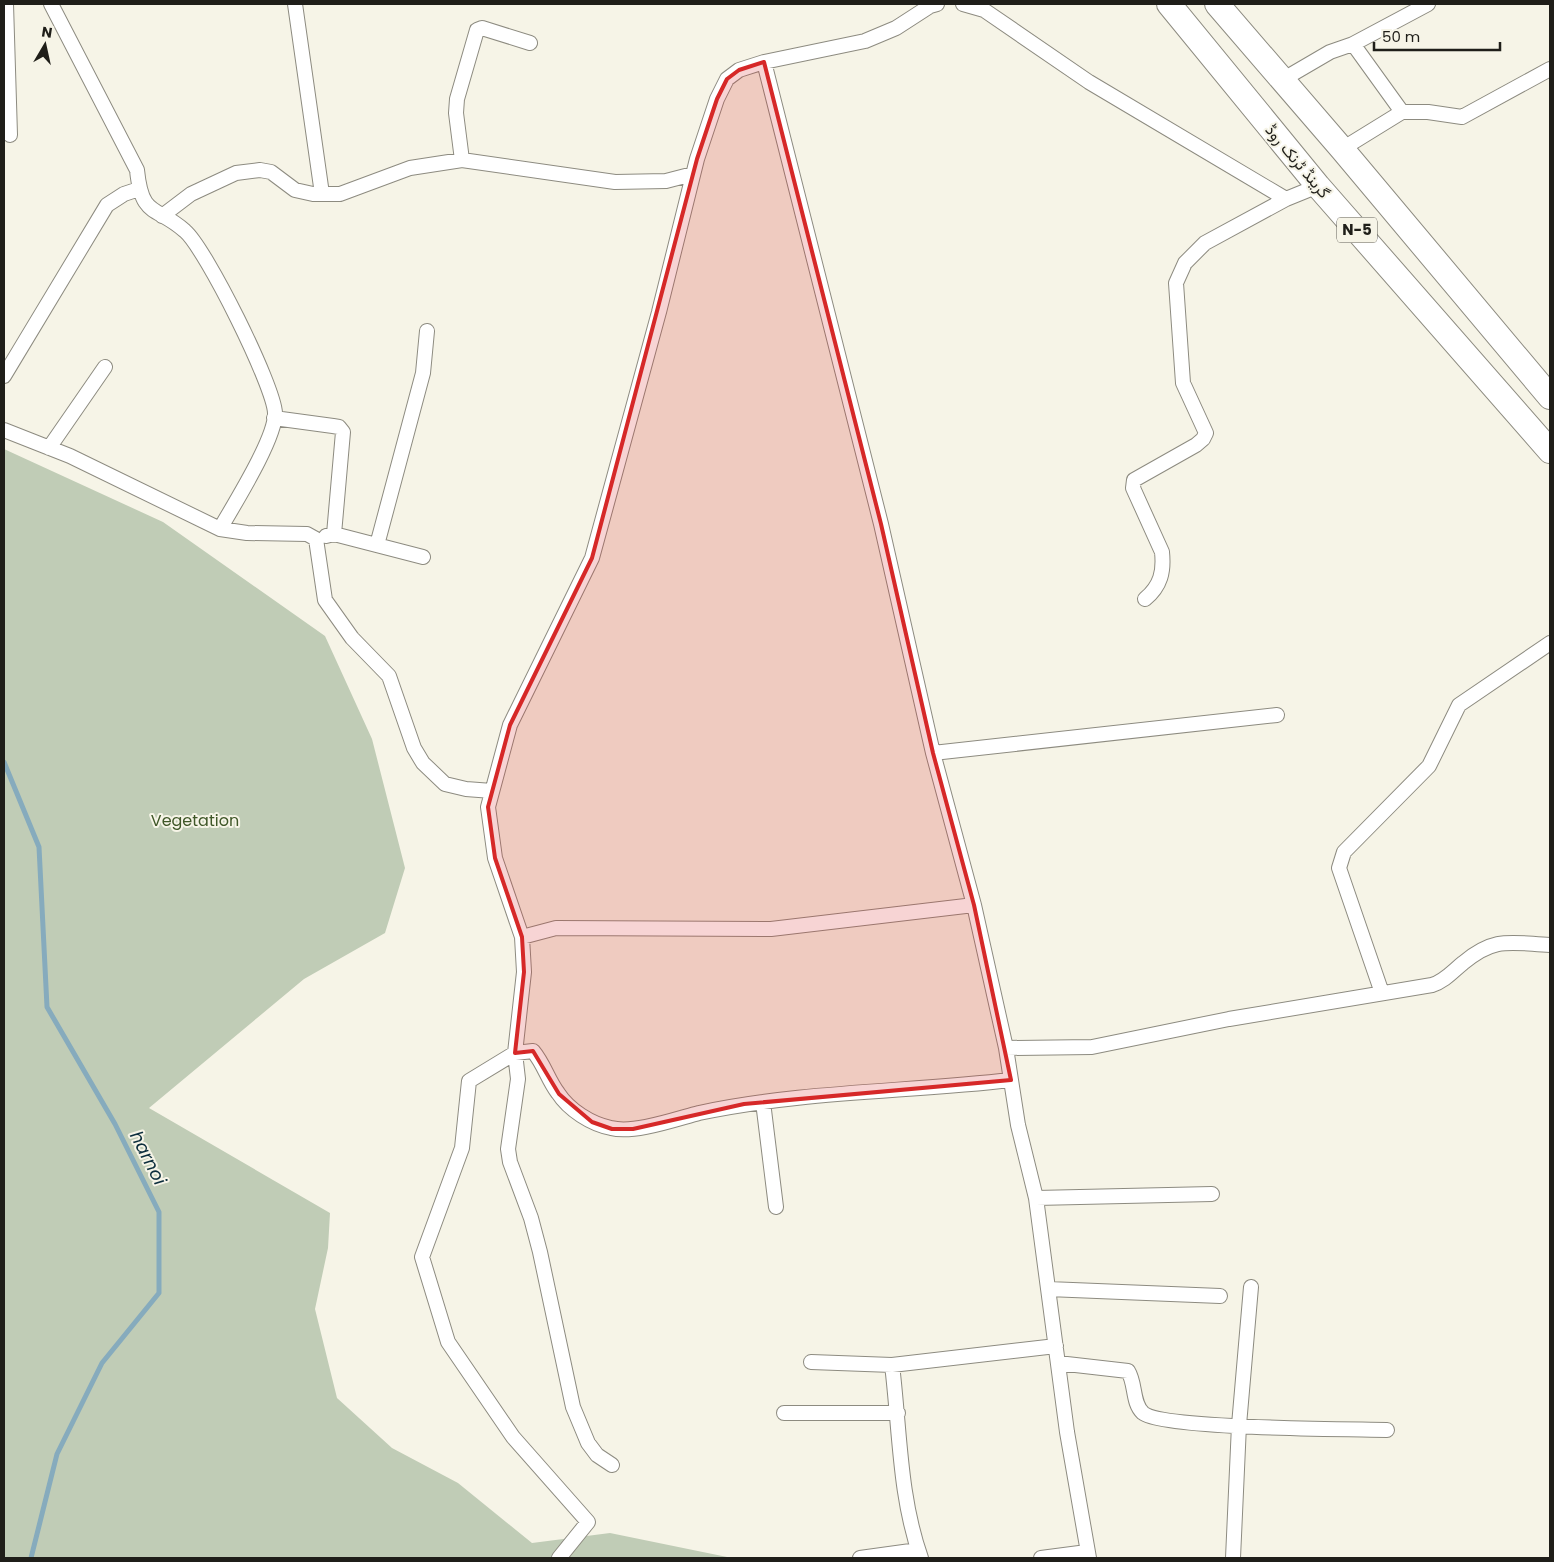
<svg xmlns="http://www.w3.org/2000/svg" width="1554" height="1562" font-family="Poppins,Vazirmatn,sans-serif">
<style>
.green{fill:#c0ccb6}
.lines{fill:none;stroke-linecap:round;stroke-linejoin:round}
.stream{stroke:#86abbd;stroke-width:5}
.minor-casing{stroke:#8d8b80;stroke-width:16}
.trunk-casing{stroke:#8d8b80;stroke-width:26}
.minor{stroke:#fff;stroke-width:14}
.trunk{stroke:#fff;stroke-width:24}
.marked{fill:#d62828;fill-opacity:0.2;stroke:#d62828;stroke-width:4;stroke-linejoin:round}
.labels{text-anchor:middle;stroke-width:4;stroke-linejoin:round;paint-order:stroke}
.shield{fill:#f6f4e7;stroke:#605e57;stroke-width:1}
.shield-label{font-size:15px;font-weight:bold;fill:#1f1e19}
.street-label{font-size:16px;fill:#1f1e19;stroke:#f6f4e7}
.park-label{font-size:16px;fill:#3f5728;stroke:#f6f4e7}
.water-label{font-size:18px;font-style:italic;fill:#0c2e3d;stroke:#f6f4e7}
</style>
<rect width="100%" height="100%" fill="#f6f4e7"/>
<!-- green -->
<path class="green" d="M4,449l159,73 162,114 47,103 33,129 -20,65 -81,46 -155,129 181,105 -2,35 -13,61 22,89 55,50 66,35 74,60 78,-10 122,25h-728z"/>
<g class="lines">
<!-- stream -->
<path class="stream" d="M4,762l35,85 8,160 68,117 44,88v81l-57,70 -45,91 -26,104"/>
<defs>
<path id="minor" d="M6,4l4,131
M51,4l86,166c5,49 19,35 48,61 21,18 89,155 90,182 1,25 -42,93 -55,116
M295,4l27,190
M963,4l21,6 105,72 197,117 32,-13
M764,62l117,462 52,229 41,152 32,143
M1282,80l48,-28 23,-8
M1402,112l-49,-68 75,-40
M1342,149l60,-37h26l34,5 88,-48
M462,160l-6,-47 1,-14 20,-69 5,-2 48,15
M162,216l29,-22 45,-21 24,-3 11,2 24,18 18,4h27l70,-26 52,-8 153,22 51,-1 27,-7
M4,376l103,-171 17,-11 15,-5
M274,418l59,8 6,1 4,5 -9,102
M4,430l66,26 150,73 27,4 60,1 9,5 9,61 27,38 37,38 25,72 9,15 22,21 21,5 26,2
M49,448l56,-81
M326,536l8,-2 89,23
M377,545l46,-172 4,-42
M1145,599c16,-13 19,-28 17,-47l-29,-64 1,-8 62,-35 7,-6 3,-6 -23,-50 -7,-100 9,-20 20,-20 81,-44
M933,753l344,-38
M522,937l34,-9 215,1 203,-24
M1382,993l-43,-125 5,-16 85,-86 30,-61 91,-62
M763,1102l13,105
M1036,1198l176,-4
M1048,1289l172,7
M811,1362l81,3 164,-19
M1058,1363l70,8c8,13 4,32 15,42 19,16 207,16 244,17
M892,1365c8,65 7,131 29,193
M784,1413h114
M612,1465l-15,-10 -9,-12 -15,-36 -33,-155 -9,-34 -21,-56 -2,-13 10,-70 -3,-26 9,-81 -2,-35 -27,-79 -7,-51 22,-82 82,-167 67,-246 38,-153 20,-60 10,-20 12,-9 25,-8 101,-21 31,-13 34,-22 7,-2
M559,1558l29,-36 -75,-85 -65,-95 -26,-85 40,-109 7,-67 46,-28 18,-2c11,13 15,29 25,42 11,17 33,31 53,35 23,6 65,-9 88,-15 103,-22 208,-21 312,-33
M860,1558l58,-8
M1041,1558l46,-6
M1089,1558l-22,-126 -31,-234 -18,-73 -12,-77 86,-1 137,-28 203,-34c13,-4 21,-14 31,-22 32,-27 48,-20 87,-18
M1233,1558l6,-133 12,-138"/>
<path id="trunk" d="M1169,4l149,182 232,265
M1217,4l125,145 208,248"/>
</defs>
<!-- minor casing -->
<use href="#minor" class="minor-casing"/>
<!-- trunk casing -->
<use href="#trunk" class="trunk-casing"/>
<!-- minor -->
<use href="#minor" class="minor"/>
<!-- trunk -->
<use href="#trunk" class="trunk"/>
</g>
<!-- marked area -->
<path class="marked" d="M764,62l117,462 52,229 41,152 37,175 -267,24 -111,25h-21l-20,-7 -33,-28 -26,-43 -18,2 9,-81 -2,-35 -27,-79 -7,-51 22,-82 82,-167 105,-399 20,-60 10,-20 12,-9z"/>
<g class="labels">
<!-- shield labels -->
<rect class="shield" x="1337" y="217.5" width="40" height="25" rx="4"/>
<g class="shield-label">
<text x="1357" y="235">N-5</text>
</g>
<!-- street labels -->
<g class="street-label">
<text transform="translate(1298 161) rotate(50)" y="6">گرینڈ ٹرنک روڈ</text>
</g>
<!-- park labels -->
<g class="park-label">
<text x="195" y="826">Vegetation</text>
</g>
<!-- water labels -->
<g class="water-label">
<text transform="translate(148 1158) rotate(63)" y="6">harnoi</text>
</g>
</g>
<!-- border -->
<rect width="1554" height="1562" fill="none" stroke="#1f1e19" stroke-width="10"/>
<!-- north arrow -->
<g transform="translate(45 45) rotate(9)" stroke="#f6f4e7" stroke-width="4" paint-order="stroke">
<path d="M0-4L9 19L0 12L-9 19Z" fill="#1f1e19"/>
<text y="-8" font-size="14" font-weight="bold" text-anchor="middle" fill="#1f1e19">N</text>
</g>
<!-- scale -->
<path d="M1374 42v8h126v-8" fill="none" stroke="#1f1e19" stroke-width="2.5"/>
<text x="1382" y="42" font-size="15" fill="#1f1e19" stroke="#f6f4e7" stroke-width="4" paint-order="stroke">50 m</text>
</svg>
